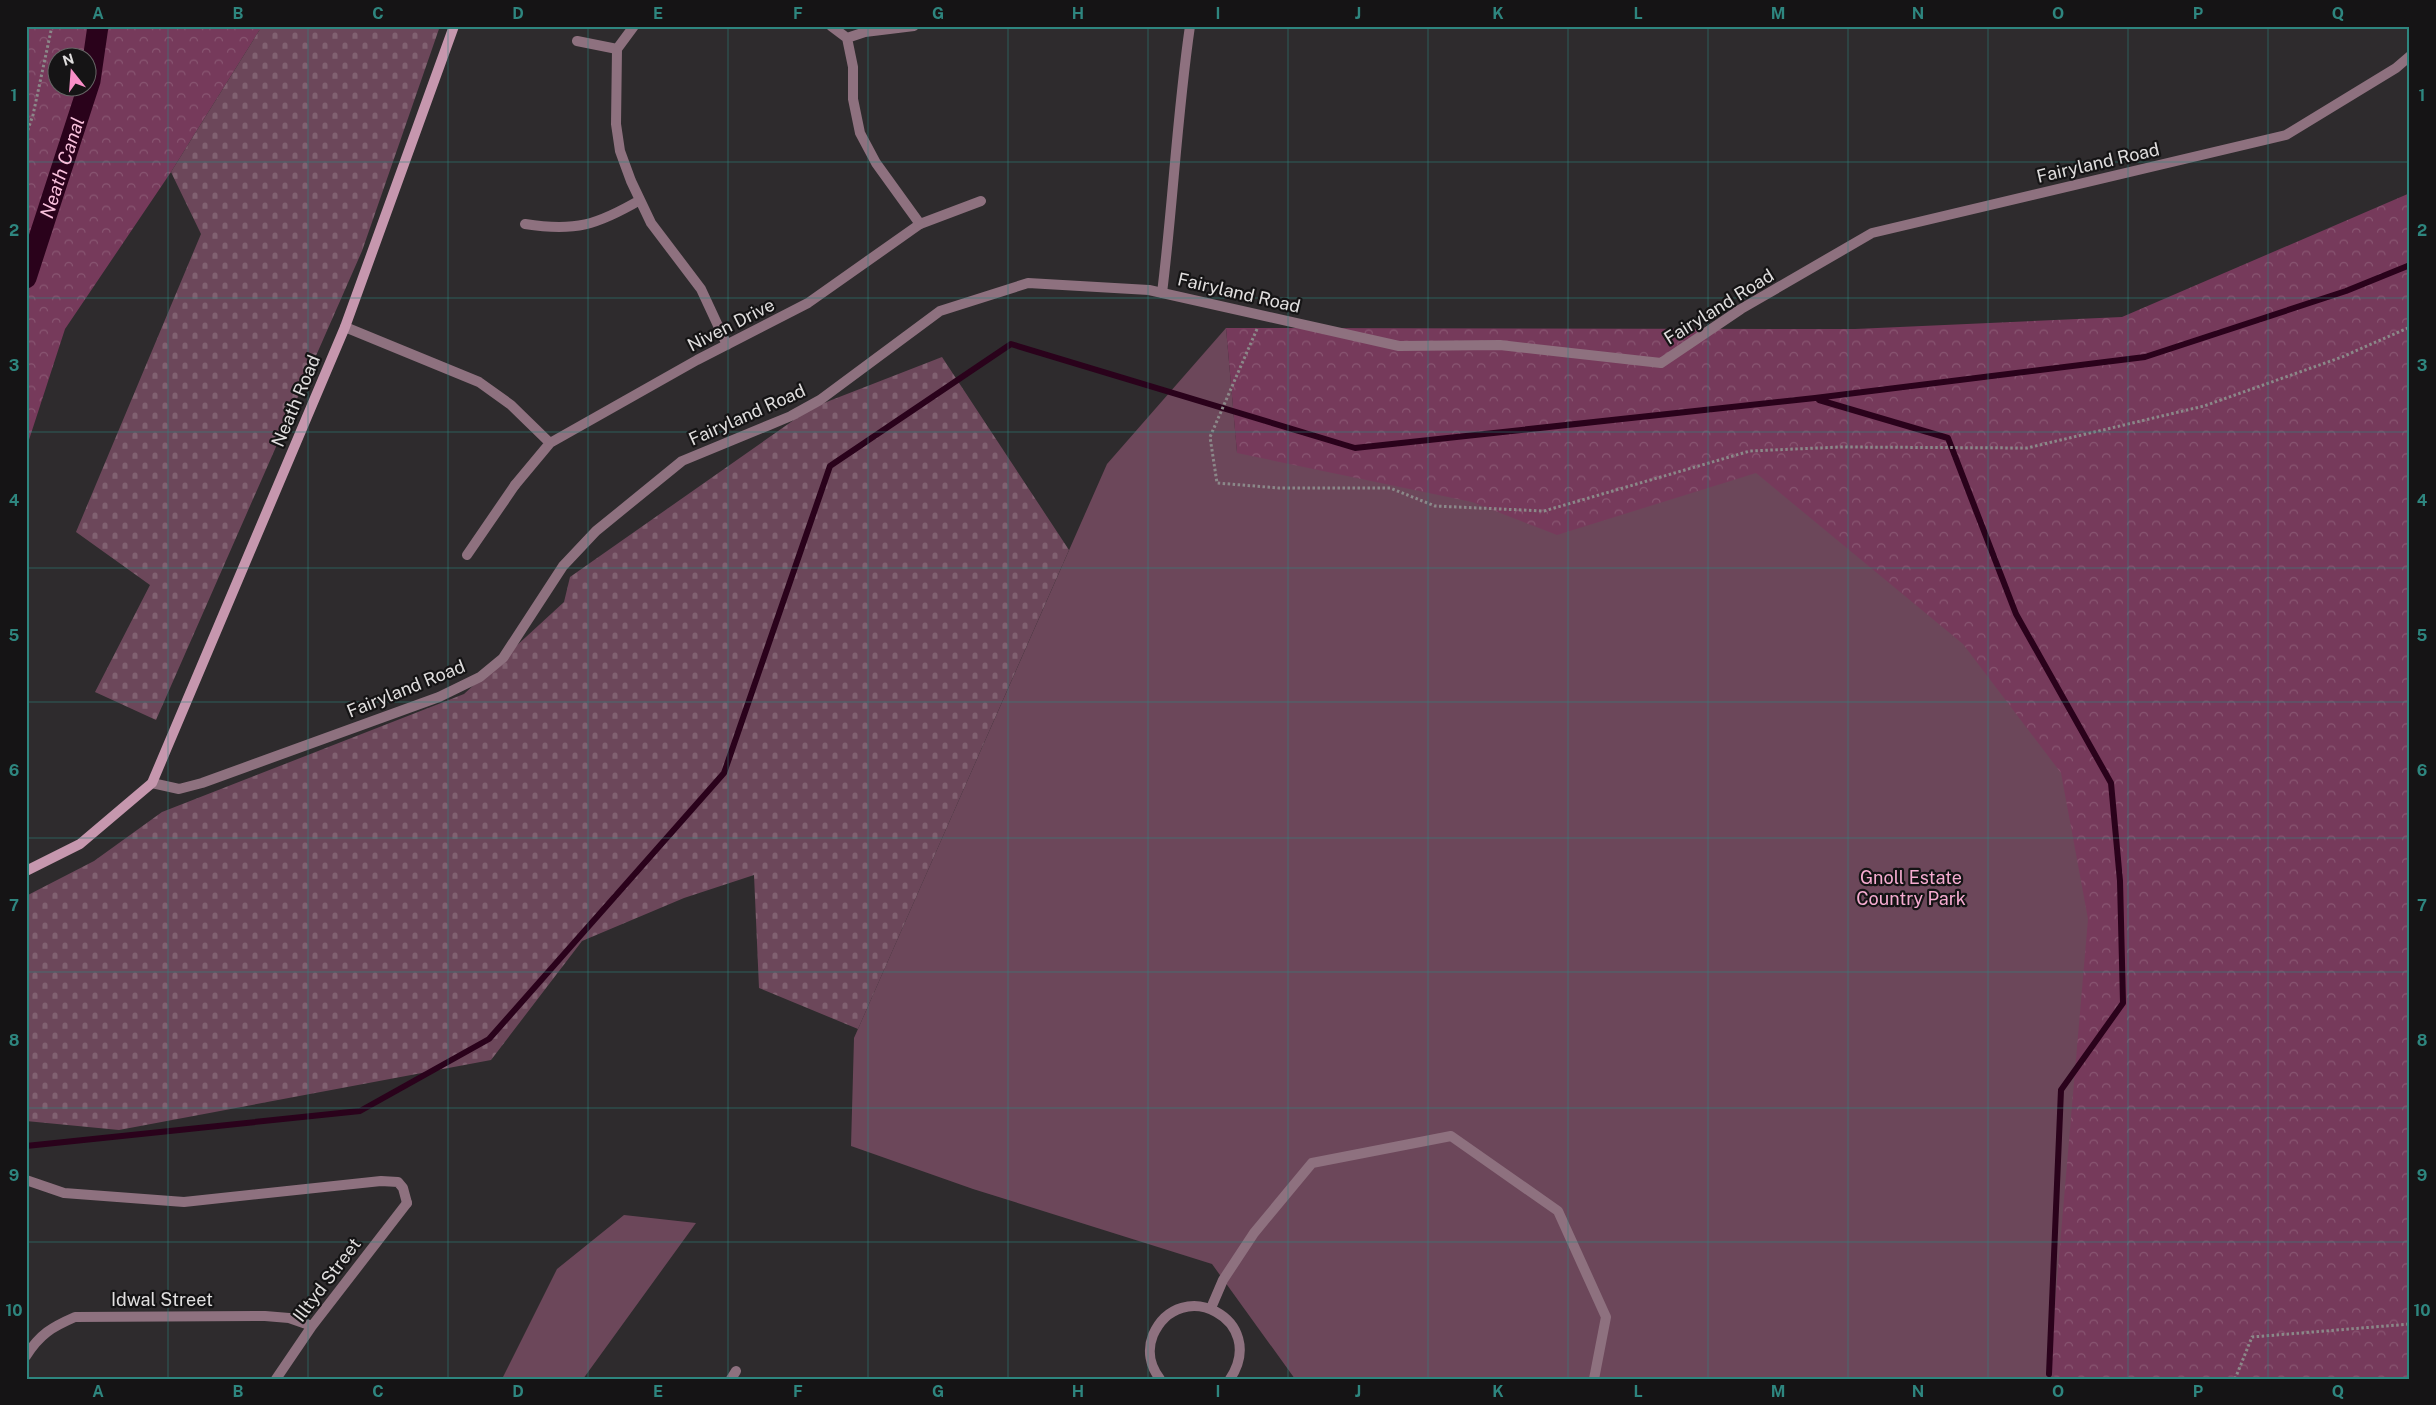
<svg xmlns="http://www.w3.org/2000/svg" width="2436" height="1405" font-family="'Public Sans',sans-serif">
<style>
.green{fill:#6c475a}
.forest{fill:url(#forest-crowns);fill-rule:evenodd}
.cemetery{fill:url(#cemetery-stones)}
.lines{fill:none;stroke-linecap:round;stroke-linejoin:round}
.stream{stroke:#2a021b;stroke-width:6}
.canal{stroke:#2a021b;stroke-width:21}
.path{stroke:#8b8889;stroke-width:3;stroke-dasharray:2.5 2.5;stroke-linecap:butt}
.service{stroke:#8e717f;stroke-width:10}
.minor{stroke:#8e717f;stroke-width:10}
.secondary{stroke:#c697ae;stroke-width:10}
.grid{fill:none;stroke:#2e867f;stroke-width:1;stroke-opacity:0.55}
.labels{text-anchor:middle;stroke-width:4.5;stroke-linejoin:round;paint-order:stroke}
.street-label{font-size:18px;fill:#e0dede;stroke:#151415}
.park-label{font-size:18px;fill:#f6acd1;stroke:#151415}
.water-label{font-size:19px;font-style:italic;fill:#f8bfdb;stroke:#151415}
.neatline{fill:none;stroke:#2e867f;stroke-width:2}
.grid-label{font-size:16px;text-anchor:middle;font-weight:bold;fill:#2e867f}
</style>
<defs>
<pattern id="forest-crowns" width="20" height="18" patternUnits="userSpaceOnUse" patternTransform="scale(1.25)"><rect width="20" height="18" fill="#763a5b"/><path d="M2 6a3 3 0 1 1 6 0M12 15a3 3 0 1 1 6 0" fill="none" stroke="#895672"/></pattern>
<pattern id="cemetery-stones" width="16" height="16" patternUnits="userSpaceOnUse" patternTransform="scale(1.25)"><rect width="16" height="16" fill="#6c475a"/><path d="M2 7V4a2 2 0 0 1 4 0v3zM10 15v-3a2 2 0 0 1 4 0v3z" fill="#816171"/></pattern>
</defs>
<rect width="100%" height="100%" fill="#2e2b2d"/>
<!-- green -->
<path class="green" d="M1226,328l11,124 1173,-98v1025h-1115l-83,-115 -239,-75 -122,-43 3,-108 253,-574z
M624,1215l72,8 -113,156h-81l55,-110z"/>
<!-- forest -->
<path class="forest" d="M26,26h236l-91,146 -106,157 -39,120zM58,58h30v30h-30z
M2410,193v1186h-350l-11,-5 39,-455 -27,-146 -98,-129 -207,-171 -199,62 -85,-33 -235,-49 -11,-125 629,1 267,-12z"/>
<!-- cemetery -->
<path class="cemetery" d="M262,26h178l-78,225 -206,469 -61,-28 55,-107 -74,-53 125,-298 -30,-62z
M942,357l127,193 -211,479 -99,-41 -5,-113 -70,23 -102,43 -91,119 -372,70 -93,-9v-225l68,-35 68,-49 302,-118 100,-92 6,-25 241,-169z"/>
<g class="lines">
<!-- stream -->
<path class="stream" d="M1819,400l129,38 68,176 95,169 9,98 3,122 -62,87 -12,284
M26,1146l334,-35 129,-72 235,-266 106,-307 181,-122 344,104 460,-50 330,-41 201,-66 64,-26"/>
<!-- canal -->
<path class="canal" id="s1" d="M26,278l64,-197 8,-55"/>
<!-- path -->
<path class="path" d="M26,135l7,-20 19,-89
M1257,329l-47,108 7,46 62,5h111l45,18 109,5 206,-60 90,-4 187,1 177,-42 138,-49 68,-30
M2235,1379l17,-42 158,-13"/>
<!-- service -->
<path class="service" d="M831,26l16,12 6,29v32l7,34 16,30 44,61 61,-23
M847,38l18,-6 49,-6
M1162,293c11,-89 15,-178 28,-267
M467,555l48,-70
M26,1180l38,13 120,9 197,-21 17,1 5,6 4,15
M1211,1308l12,-28 31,-47 58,-70 139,-27 107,75 48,106 -12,62"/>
<!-- minor -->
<path class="minor" d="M634,26l-17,23 -1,75 4,27 11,30 20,42 50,66 26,56
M577,41l40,8
M525,224c50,8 72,1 115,-24
M345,327l134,55 32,23 39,38 -35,42
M550,443l147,-83 111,-57 112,-79
M152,783l27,6 23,-6 237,-86 41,-20 23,-19 60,-92 33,-35 86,-70 109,-45 29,-16 120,-89 88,-28 121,7 250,56 101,-1 161,18 80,-54 131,-76 414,-98 110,-67 14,-12
M26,1356c14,-22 26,-29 49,-39l190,-1 24,2 23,8
M276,1379l36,-53 95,-123
M731,1379l5,-8
M1160,1379c-10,-13 -13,-29 -7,-44 27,-61 116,-15 77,44"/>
<!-- secondary -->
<path class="secondary" d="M26,871l54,-27 72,-61 193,-456 109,-301"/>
</g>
<!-- grid -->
<path class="grid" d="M168,26v1353M308,26v1353M448,26v1353M588,26v1353M728,26v1353M868,26v1353M1008,26v1353M1148,26v1353M1288,26v1353M1428,26v1353M1568,26v1353M1708,26v1353M1848,26v1353M1988,26v1353M2128,26v1353M2268,26v1353M26,162h2384M26,298h2384M26,432h2384M26,568h2384M26,702h2384M26,838h2384M26,972h2384M26,1108h2384M26,1242h2384"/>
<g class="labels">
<!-- street labels -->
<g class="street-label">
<text transform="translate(2098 163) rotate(-13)" y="6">Fairyland Road</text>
<text transform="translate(1239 293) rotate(13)" y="6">Fairyland Road</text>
<text transform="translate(1719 307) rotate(-32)" y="6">Fairyland Road</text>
<text transform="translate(731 325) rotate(-27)" y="6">Niven Drive</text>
<text transform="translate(296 401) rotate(-67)" y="6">Neath Road</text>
<text transform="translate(747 415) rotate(-24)" y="6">Fairyland Road</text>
<text transform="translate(406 689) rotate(-22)" y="6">Fairyland Road</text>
<text transform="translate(327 1280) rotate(-53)" y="6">Illtyd Street</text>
<text x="162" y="1306">Idwal Street</text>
</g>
<!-- park labels -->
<g class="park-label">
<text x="1911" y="884">Gnoll Estate<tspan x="1911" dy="21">Country Park</tspan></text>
</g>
<!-- water labels -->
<g class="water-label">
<text dy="7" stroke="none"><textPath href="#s1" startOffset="116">Neath Canal</textPath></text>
</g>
</g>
<!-- border -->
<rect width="2436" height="1405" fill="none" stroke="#151415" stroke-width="55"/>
<!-- north arrow -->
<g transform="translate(72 72) rotate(343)"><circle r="24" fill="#151415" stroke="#666565"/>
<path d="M0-4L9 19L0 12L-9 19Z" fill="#f98fc8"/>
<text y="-8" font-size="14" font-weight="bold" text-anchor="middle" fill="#e0dede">N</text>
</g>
<rect x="28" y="28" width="2380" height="1350" class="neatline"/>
<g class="grid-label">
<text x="98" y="19">A</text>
<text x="238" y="19">B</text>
<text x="378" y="19">C</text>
<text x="518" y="19">D</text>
<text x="658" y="19">E</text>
<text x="798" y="19">F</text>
<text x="938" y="19">G</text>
<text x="1078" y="19">H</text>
<text x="1218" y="19">I</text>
<text x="1358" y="19">J</text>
<text x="1498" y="19">K</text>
<text x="1638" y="19">L</text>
<text x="1778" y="19">M</text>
<text x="1918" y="19">N</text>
<text x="2058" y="19">O</text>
<text x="2198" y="19">P</text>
<text x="2338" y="19">Q</text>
<text x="14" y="101">1</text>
<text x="2422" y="101">1</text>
<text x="14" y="236">2</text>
<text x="2422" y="236">2</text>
<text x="14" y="371">3</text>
<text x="2422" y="371">3</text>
<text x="14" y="506">4</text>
<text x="2422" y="506">4</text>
<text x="14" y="641">5</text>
<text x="2422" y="641">5</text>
<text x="14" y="776">6</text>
<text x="2422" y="776">6</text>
<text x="14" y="911">7</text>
<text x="2422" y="911">7</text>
<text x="14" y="1046">8</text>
<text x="2422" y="1046">8</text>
<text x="14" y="1181">9</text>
<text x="2422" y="1181">9</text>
<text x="14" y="1316">10</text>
<text x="2422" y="1316">10</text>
<text x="98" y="1397">A</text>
<text x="238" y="1397">B</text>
<text x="378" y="1397">C</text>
<text x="518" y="1397">D</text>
<text x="658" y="1397">E</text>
<text x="798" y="1397">F</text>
<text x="938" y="1397">G</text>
<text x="1078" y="1397">H</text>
<text x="1218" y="1397">I</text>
<text x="1358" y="1397">J</text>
<text x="1498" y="1397">K</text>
<text x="1638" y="1397">L</text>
<text x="1778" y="1397">M</text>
<text x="1918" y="1397">N</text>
<text x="2058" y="1397">O</text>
<text x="2198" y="1397">P</text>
<text x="2338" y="1397">Q</text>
</g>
</svg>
